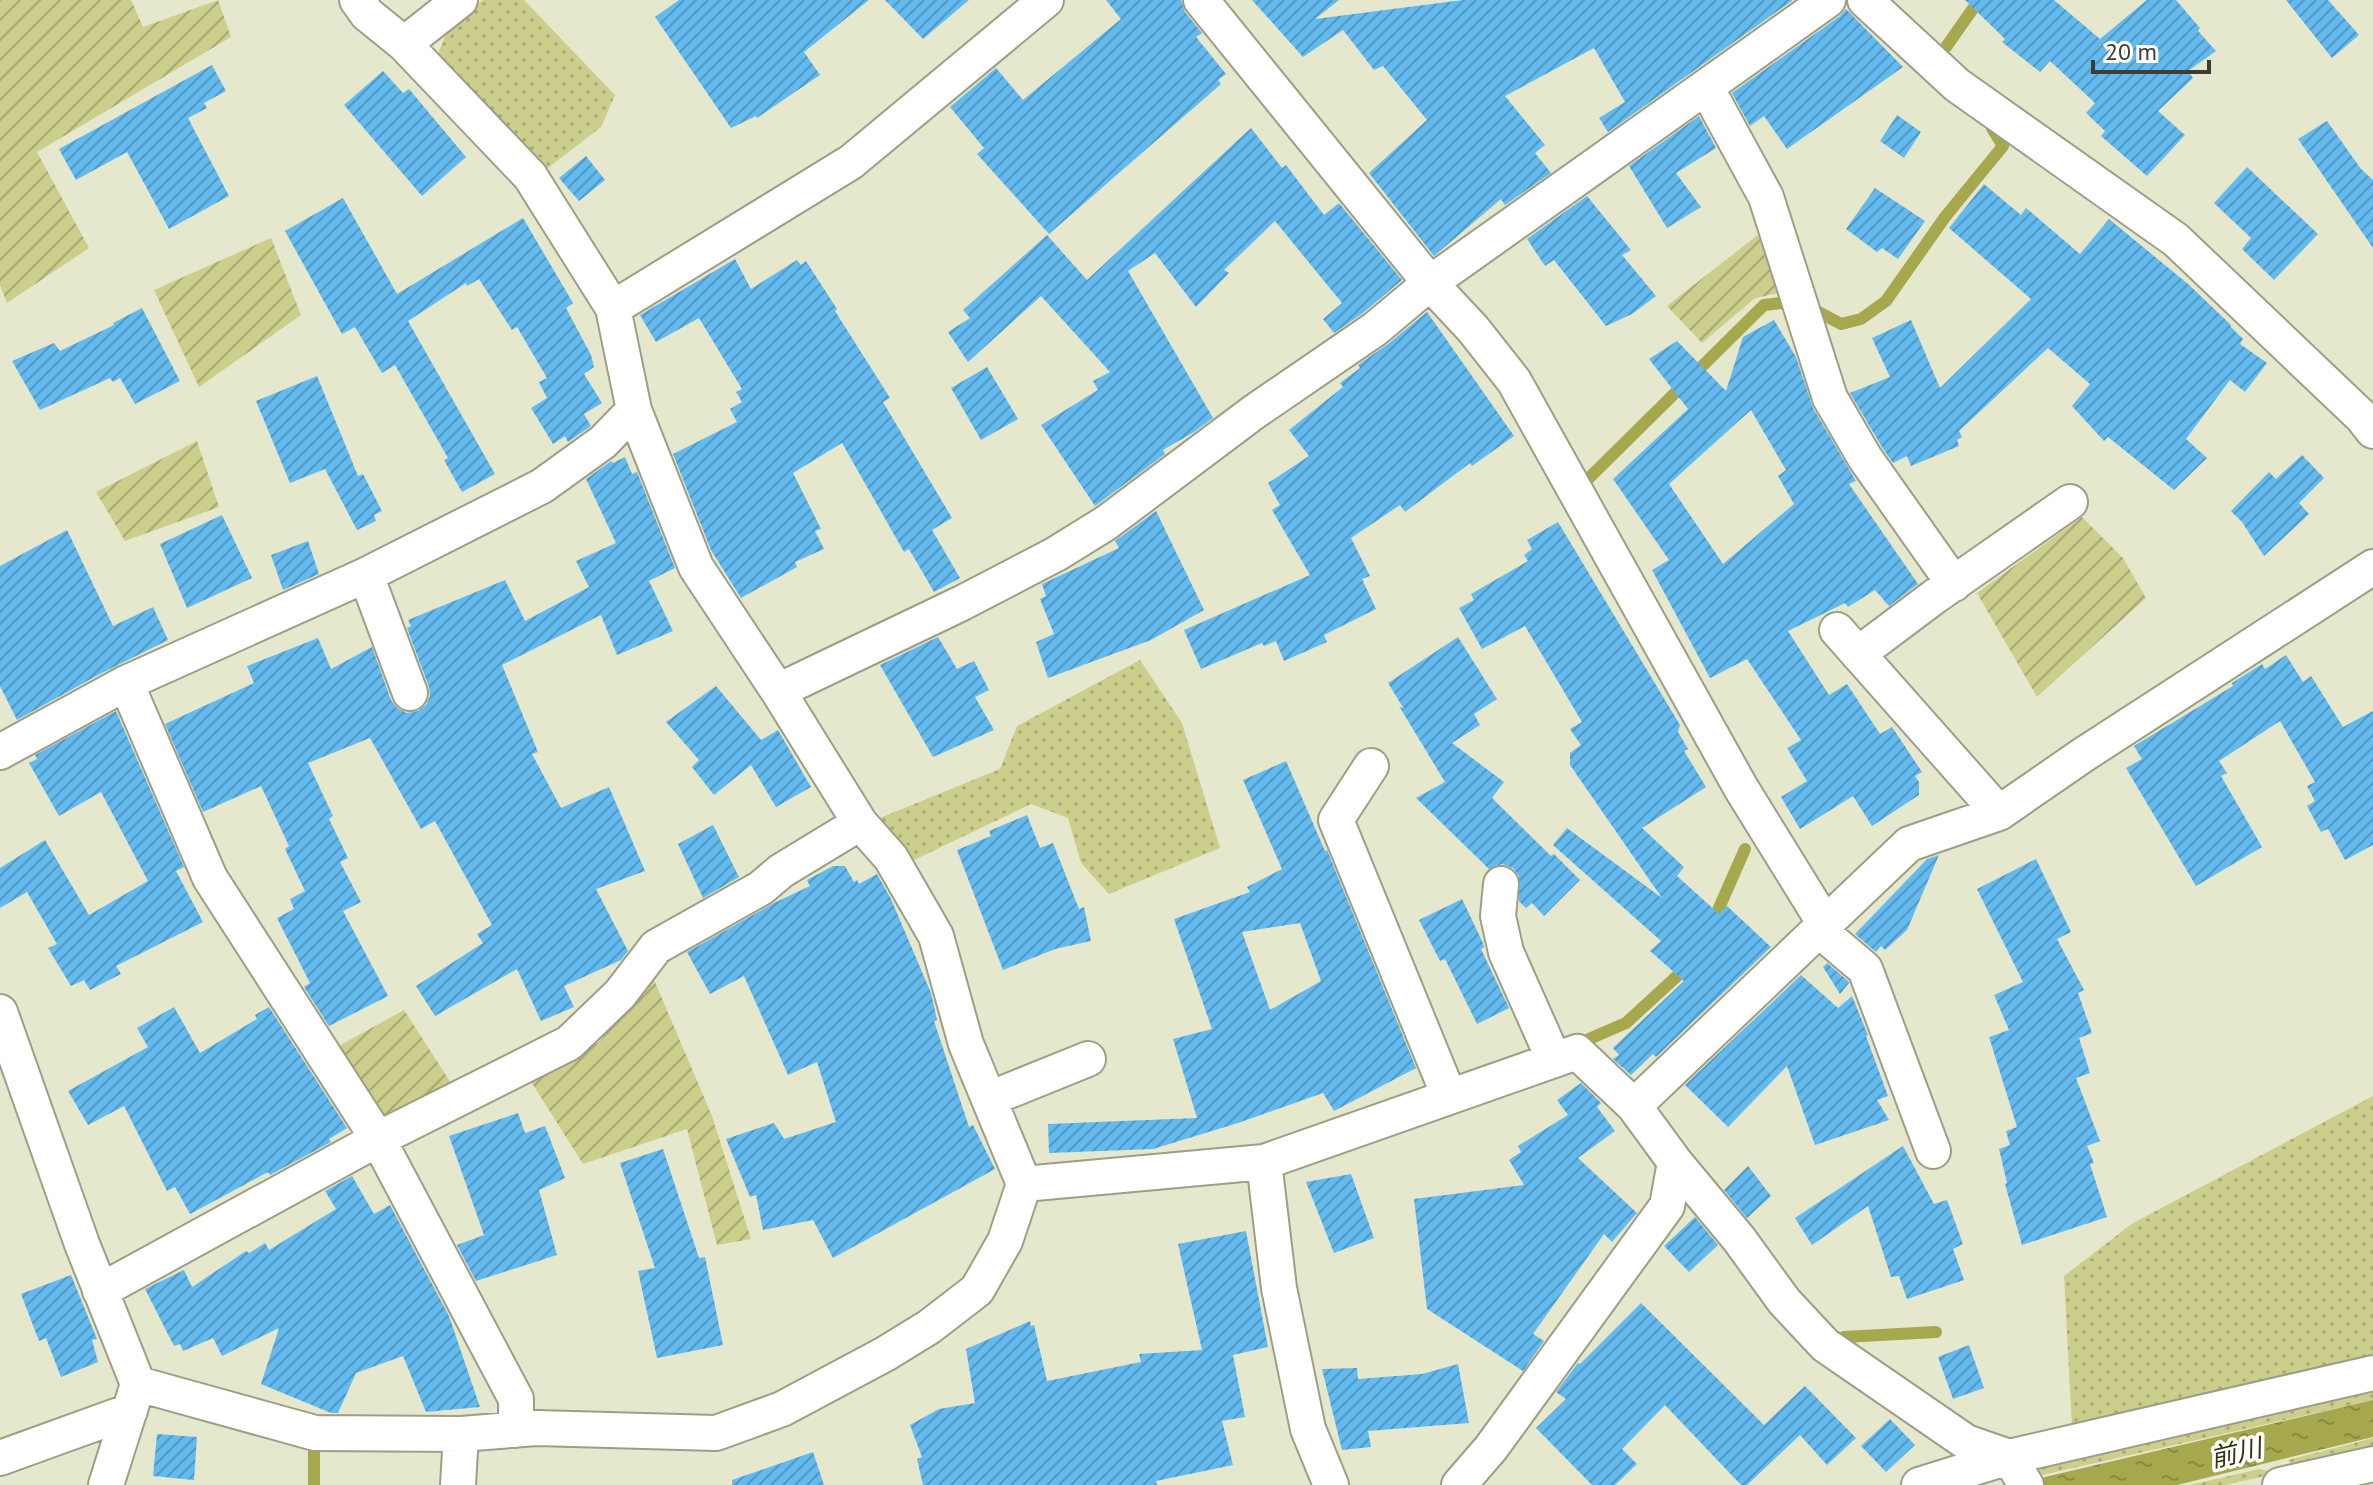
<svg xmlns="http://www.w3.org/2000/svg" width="2373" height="1485" font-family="'PT Sans','Noto Sans JP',sans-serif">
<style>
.grass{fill:url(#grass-dots)}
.garden{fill:url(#garden-furrows)}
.water{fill:url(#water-ripples)}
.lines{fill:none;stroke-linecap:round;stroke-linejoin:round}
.stream{stroke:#a6a84e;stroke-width:12}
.building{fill:url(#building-hatch);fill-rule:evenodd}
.minor-casing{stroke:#9d9e85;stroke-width:38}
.minor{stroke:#fff;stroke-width:34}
.labels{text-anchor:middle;stroke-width:7;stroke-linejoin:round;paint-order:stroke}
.water-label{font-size:26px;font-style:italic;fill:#32330b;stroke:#fff}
</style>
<defs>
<pattern id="grass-dots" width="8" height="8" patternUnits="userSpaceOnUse" patternTransform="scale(2)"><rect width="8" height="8" fill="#ccce8b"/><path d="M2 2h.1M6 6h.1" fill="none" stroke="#a7a872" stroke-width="1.8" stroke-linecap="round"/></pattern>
<pattern id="garden-furrows" width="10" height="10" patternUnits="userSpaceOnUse" patternTransform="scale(2)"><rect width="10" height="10" fill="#ccce8b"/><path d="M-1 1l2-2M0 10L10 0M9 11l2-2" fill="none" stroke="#a7a872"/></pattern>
<pattern id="water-ripples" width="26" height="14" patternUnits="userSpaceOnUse" patternTransform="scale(2)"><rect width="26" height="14" fill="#a6a84e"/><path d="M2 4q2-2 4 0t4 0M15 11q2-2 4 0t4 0" fill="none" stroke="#888a41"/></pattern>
<pattern id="building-hatch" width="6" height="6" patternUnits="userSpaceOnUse" patternTransform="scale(2)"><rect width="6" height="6" fill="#63baef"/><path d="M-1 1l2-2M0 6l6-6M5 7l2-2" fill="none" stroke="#5398c2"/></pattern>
</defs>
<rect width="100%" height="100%" fill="#e6e8cd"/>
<!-- grass -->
<path class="grass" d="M483,0h41l91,95 -14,32 -57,44 -106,-117 11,-29z
M1140,660l42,63 38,125 -111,46 -28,-31 -13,-45 -37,-14 -117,56 -39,-40 125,-51 17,-43z
M2373,1096v261l-301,70 -8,-151 69,-53z
M2373,1388v12l-331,75 -5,-9z
M2373,1438v12l-80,18 -5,-8z
M2259,1469l10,2 9,-1 1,3 -54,12h-35z"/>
<!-- garden -->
<path class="garden" d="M0,0h131l12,27 75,-27 13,37 -194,115 52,96 -82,55 -7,-18z
M1769,226l19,65 -33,7 -53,45 -35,-37z
M271,238l30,77 -102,72 -45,-97z
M197,441l22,66 -94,34 -29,-49z
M2082,517l41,41 23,40 -109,99 -60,-104z
M652,975l60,141 39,123 -34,6 -30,-116 -104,35 -53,-84 69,-38z
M404,1010l51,79 -68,30 -50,-72z"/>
<!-- water -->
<path class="water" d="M2373,1400v37l-196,48h-166z"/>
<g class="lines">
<!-- stream -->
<path class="stream" d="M1946,47l33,-47
M1813,309l28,15 20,-5 25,-18 59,-84 58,-71 -11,-18
M1585,482l179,-177 26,-3
M1711,926l34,-77
M1589,1039l37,-16 62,-57
M1844,1337l92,-5
M314,1485v-34"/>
</g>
<!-- building -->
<path class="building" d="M679,0h190l-65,52 16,23 -63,43 -1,-2 -25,12 -76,-111z
M885,0h84l-46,39z
M1106,0h75l4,12 17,21 -6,4 30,37 -8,6 3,4 -172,150 -72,-80 7,-6 -34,-41 46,-39 27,32 98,-81z
M1252,0h87l-24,19 148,-19h330l-185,132 -9,-14 26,-16 -31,-54 -89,48 40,49 -10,8 16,20 -46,32 -4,-6 -67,57 -65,-83 58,-53 -44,-54 -9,4 -31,-40 -40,27z
M1965,0h89l46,39 47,-39h29l24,28 -2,3 18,20 -28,20 5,7 -35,33 27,24 -38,41 -46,-40 4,-5 -19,-18 9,-10 -45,-42 -10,11 -38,-30 3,-3z
M2286,0h42l31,35 -27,23z
M1846,9l57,58 -116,82 -23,-33 -14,10 -18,-33 108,-77z
M212,65l14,26 -22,12 3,5 -19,10 41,78 -60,33 -42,-77 -51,28 -17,-31z
M383,71l20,22 6,-4 57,68 -44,39 -78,-91z
M1897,115l24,17 -17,26 -24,-17z
M1699,116l17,32 -40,25 25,34 -34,21 -38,-62z
M2327,121l34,48 12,11v68l-75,-109z
M1251,128l31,40 4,-3 38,50 15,-12 63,77 -39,33 -29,20 -11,-14 19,-16 -67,-82 -51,49 5,3 -33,34 -41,-54 -27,18 85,147 -19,14 -31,18 2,4 -70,52 -54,-81 57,-35 -5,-9 17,-9 -69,-76 -73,66 -20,-30 22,-14 -7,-8 84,-75 40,45z
M586,156l19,24 -26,21 -20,-23z
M2247,167l71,67 -44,46 -32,-31 9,-11 -37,-35z
M1984,184l37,31 5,-7 54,46 29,-35 79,65 43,41 -1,1 13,13 -3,5 27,19 -22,29 -15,-12 -44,59 21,19 -33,32 -66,-53 -4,4 -32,-35 18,-22 -42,-36 -89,83 3,6 -5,3 2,6 -48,20 -4,-10 -14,7 -11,-16 -32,-54 40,-16 -18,-39 39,-18 29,68 91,-89 -82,-71z
M1875,188l50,33 -27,38 -16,-11 -5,4 -31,-23z
M1587,196l44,54 -9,5 34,41 -24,18 -26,12 -52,-66 -9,6 -18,-27z
M343,198l54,96 126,-76 50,85 -7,5 25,47 3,12 -10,7 18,29 -18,11 7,12 -23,16 -3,-6 -12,8 -22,-36 16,-10 -8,-16 8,-4 -30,-51 -5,3 -33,-51 -12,7 -1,-3 -58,38 87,153 -33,18 -18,-32 4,-2 -53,-93 -13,8 -27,-46 -13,7 -57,-103z
M735,259l16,30 46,-29 4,5 5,-4 31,48 -2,2 55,87 -7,4 69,116 -20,12 28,48 -26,14 -25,-43 -5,3 -62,-109 -49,30 28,56 -6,2 9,18 -29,13 2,5 -56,31 -30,-48 -38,-96 64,-32 -7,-13 12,-7 -6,-10 6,-3 -43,-71 -43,24 -16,-27z
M142,308l38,73 -45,23 -15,-26 -7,4 -3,-4 -70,32 -28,-49 42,-18 6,8 54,-26 -1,-2z
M1427,312l87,124 -42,30 -2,-3 -65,49 -5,-7 -49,33 19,38 -8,3 14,30 -52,26 3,7 -43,19 -8,-20 -12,5 -2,-3 -61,26 -17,-39 126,-55 -38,-65 8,-5 -12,-22 41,-27 -20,-26 54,-43 -3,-4 20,-15 -2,-3 30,-21z
M1774,320l22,37 17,51 43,73 -7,3 69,100 -29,22 -14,-16 -27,17 -3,-4 -57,28 41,64 18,-11 33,50 12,-7 30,45 -7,4 4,6v13l-47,31 -19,-30 -53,33 -19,-32 26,-16 -20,-33 14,-8 -54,-81 -37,19 -58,-108 17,-10 -56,-81 75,-70 -39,-50 28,-18 49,50 17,-54zM1751,410l35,60 -8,6 16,28 -71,60 -54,-80z
M987,367l31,52 -37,21 -30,-52z
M317,376l41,100 5,-2 19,37 -8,4 2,6 -19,9 -32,-61 -35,14 -34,-82z
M2302,455l22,23 -25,25 10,11 -45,42 -22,-34 -11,-11 38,-39 7,7z
M625,457l7,17 5,-2 38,96 -26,13 24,50 -56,24 -16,-40 -99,50 36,87 -6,2 29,54 48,-21 36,84 -49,18 32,62 -7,9 -57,26 10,21 -33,14 -24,-52 -82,47 -19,-30 67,-43 -6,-9 15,-9 -57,-104 -14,8 -51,-91 -62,25 25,53 -4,3 19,39 -8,4 21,40 -18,9 45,85 -59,30 -25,-39 6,-4 -33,-65 17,-9 -4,-10 15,-8 -20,-42 4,-3 -28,-60 -58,26 -38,-88 89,-41 -7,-17 71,-28 13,31 41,-22 19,53 6,8 10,5 11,-2 8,-6 4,-9 -1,-9 -22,-59 4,-2 -3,-6 97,-40 20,41 64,-34 -13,-26 40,-18 -30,-64 25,-18 2,2z
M1156,511l48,99 -53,30 -103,38 -12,-36 18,-8 -14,-35 6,-3 -4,-12 77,-36 -4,-7z
M222,515l30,63 -65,30 -27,-64z
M1558,522l122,203 -2,7 10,17 -4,2 22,36 -64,41 42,39 -7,9 42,38 8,-8 44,41 -115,110 -3,-3 -22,21 -18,-16 6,-4 -6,-7 71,-67 -34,-30 11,-10 -108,-96 14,-17 95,70 -92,-133v-12l11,-8 -11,-16 12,-7 -57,-96 -43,23 -23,-41 15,-8 -3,-6 57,-33 -4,-6 8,-6 -5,-9z
M67,530l46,96 40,-19 15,33 -70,35 -81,45 -17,-34v-120z
M308,541l11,33 -36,16 -12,-35z
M938,637l19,32 17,-8 15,29 -14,7 19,33 -61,27 -53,-92z
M1458,637l39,62 -23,15 6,11 -28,18 52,39 -12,16 59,58 3,-2 26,26 -36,36 -12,-13 -6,5 -7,-7v-25l-6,-8 -11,-4 -13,5 -73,-71 29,-16 -46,-76 5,3 -16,-26z
M2286,655l17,27 8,-6 32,51 30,-16v134l-28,15 -17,-31 -7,3 -14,-26 8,-5 -8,-15 8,-4 -35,-61 -61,40 8,12 -6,3 41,71 -66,39 -70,-118 16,-9 -8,-13 99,-60 -1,-3 30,-19 3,5z
M716,686l45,54 17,-10 33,57 -35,20 -25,-42 -37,30 -22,-28 7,-7 -33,-38z
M116,711l68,156 -8,4 27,51 -87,44 5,8 -31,16 -6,-10 -13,6 -23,-38 9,-4 -30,-52 -27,16v-40l45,-28 44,75 59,-34 -47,-89 -42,24 -30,-53 8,-4 -2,-4z
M1286,761l39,90 2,-1 89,218 -82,43 -11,-18 -85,30 -85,26 -104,4 -1,-29 149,-6 -24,-79 39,-10 -38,-110 76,-27 -3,-5 35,-18 -39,-89zM1300,923l21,58 -51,29 -28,-78z
M1027,815l13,33 13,-5 26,66 5,-2 7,34 -36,8 -52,21 -46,-120 34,-14 -2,-5z
M713,825l26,52 -36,21 -25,-54z
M1939,855l-32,75 -22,20 -4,-4 -5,6 -21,-18 72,-75z
M2036,859l35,73 -14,7 27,51 -6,3 14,40 -13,5 11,35 -14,5 24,63 -13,5 7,17 -4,1 17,53 -85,28 -17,-61 2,-1 -8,-34 11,-4 -4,-14 11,-4 -28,-90 20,-7 -15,-35 29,-13 -46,-93z
M833,866h12l9,16 3,-2 2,4 18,-10 14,25 40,94 6,27 -3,1 35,106 4,-2 22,44 -162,89 -20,-38 -50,10 -7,-35 -6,2 -24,-58 48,-16 10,16 52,-17 -19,-60 -29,13 -44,-99 -34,18 -23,-42 87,-49 36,-17 -3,-6z
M1462,899l21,44 1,4 -3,2 28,59 -32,16 -32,-65 -5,2 -21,-41z
M1827,963l21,18 1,2 -9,11 -17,-27z
M1801,975l37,33 14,-12 16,39 -2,1 22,60 -11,4 12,20 -74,25 -28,-79 -59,61 -43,-42z
M174,1007l26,46 57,-34 -2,-4 14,-8 78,121 -18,11 2,3 -61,33 -2,-3 -78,42 -15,-27 -8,4 -43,-85 -36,19 -20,-34 80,-44 -11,-19z
M1581,1083l20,20 -4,4 18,24 -37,27 59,55 -25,29 -8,-8 -71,100 11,7 -21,30 -96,-62 -13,-110 110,-14 -15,-25 12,-8 -3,-6 50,-31 -11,-15z
M518,1113l7,20 20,-7 20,52 -26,12 18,65 -81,26 -19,-36 27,-10 -35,-99z
M1903,1146l31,58 13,-4 16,44 -10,5 11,31 -57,19 -8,-23 -8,1 -23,-71 -56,39 -17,-27z
M663,1149l36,109 6,-1 18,88 -66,13 -19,-87 17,-3 -35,-105z
M1748,1166l23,30 -24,22 -23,-28z
M1351,1174l23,64 -40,15 -28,-71z
M352,1176l22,38 16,-9 59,111 31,91 -54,5 -23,-56 -47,17 -18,40h-7l-70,-29 18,-56 -57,28 -9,-18 -30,13 -3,-7 -6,2 -29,-57 39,-19 8,17 54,-36 3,2 16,-10 4,7 67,-41 -11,-18z
M1695,1217l23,28 -29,27 -25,-26z
M1246,1231l22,116 -35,8 12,62 -23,4 11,44 -77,16 1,4h-234l-6,-26 5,-2 -12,-32 29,-16 36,-6 -9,-54 64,-28 1,5 3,-1 13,56 94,-19 -2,-8 63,-4 -24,-106z
M71,1275l26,64 -5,1 6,22 -37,15 -15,-39 -7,3 -18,-47z
M1641,1303l123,122 41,-39 51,52 -29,27 -27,-30 -53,50h-6l-76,-80 -43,44 15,15 -22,21h-23l-56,-57 30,-29 -10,-7 22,-29 2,1z
M1969,1345l15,43 -31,11 -15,-42z
M1458,1364l11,59 -101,8 3,16 -29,3 -20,-81 35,-1 1,11 64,-5z
M1890,1419l25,26 -29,27 -25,-26z
M157,1434l40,3 -3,43 -41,-4z
M813,1452l11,33h-92v-5z"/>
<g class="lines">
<defs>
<path id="minor" d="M1201,0l229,283 43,46 41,52 227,407 84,136
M1865,0l92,85 219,155 186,177 11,14
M404,44l56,-44
M1706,87l60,110 64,201 35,60 89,126
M613,308l238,-146 195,-162
M366,575l44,118
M1837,630l162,183
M1858,654l76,-57 136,-95
M126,683l84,195 168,261 138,260v31
M778,691l184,-88 94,-49 50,-31 148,-111 121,-83 55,-46 398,-283
M0,752l126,-69 240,-108 176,-89 61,-44 31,-32
M1371,766l-35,54 113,276
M1501,884l-3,32 8,36 48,108
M1819,930l46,39 68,182
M0,1012l82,232 56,140 -32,101
M989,1099l99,-40
M1634,1106l275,-262 90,-31 84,-58 290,-188
M1264,1162l15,126 29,141 23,56
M1024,1184l240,-22 313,-110 57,54 41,56 64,77 45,62 41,44 141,97 43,15 17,28
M100,1291l278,-152 191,-96 51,-49 36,-47 105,-59 20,-17 79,-48
M138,1384l177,49 146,1 76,-6 179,5 66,-24 103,-55 44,-27 48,-37 28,-49 19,-57 -58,-140 -30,-108 -45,-78 -31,-35 -82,-132 -82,-124 -62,-157 -21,-102 -83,-132 -126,-132 -37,-30 -10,-14
M0,1458l130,-47
M458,1485l3,-51
M1459,1485l32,-37 176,-242 8,-44
M1919,1485l90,-28 364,-84
M2280,1485l93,-21"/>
</defs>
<!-- minor casing -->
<use href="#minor" class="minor-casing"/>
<!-- minor -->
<use href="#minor" class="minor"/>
</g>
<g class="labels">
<!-- water labels -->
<g class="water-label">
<text transform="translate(2236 1453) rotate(-13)" y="9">前川</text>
</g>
</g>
<!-- scale -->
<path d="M2093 60v12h116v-12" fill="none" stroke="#3c3c32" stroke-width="4"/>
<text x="2105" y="60" font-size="24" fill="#3c3c32" stroke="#ffffff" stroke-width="6" paint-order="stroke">20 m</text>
</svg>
